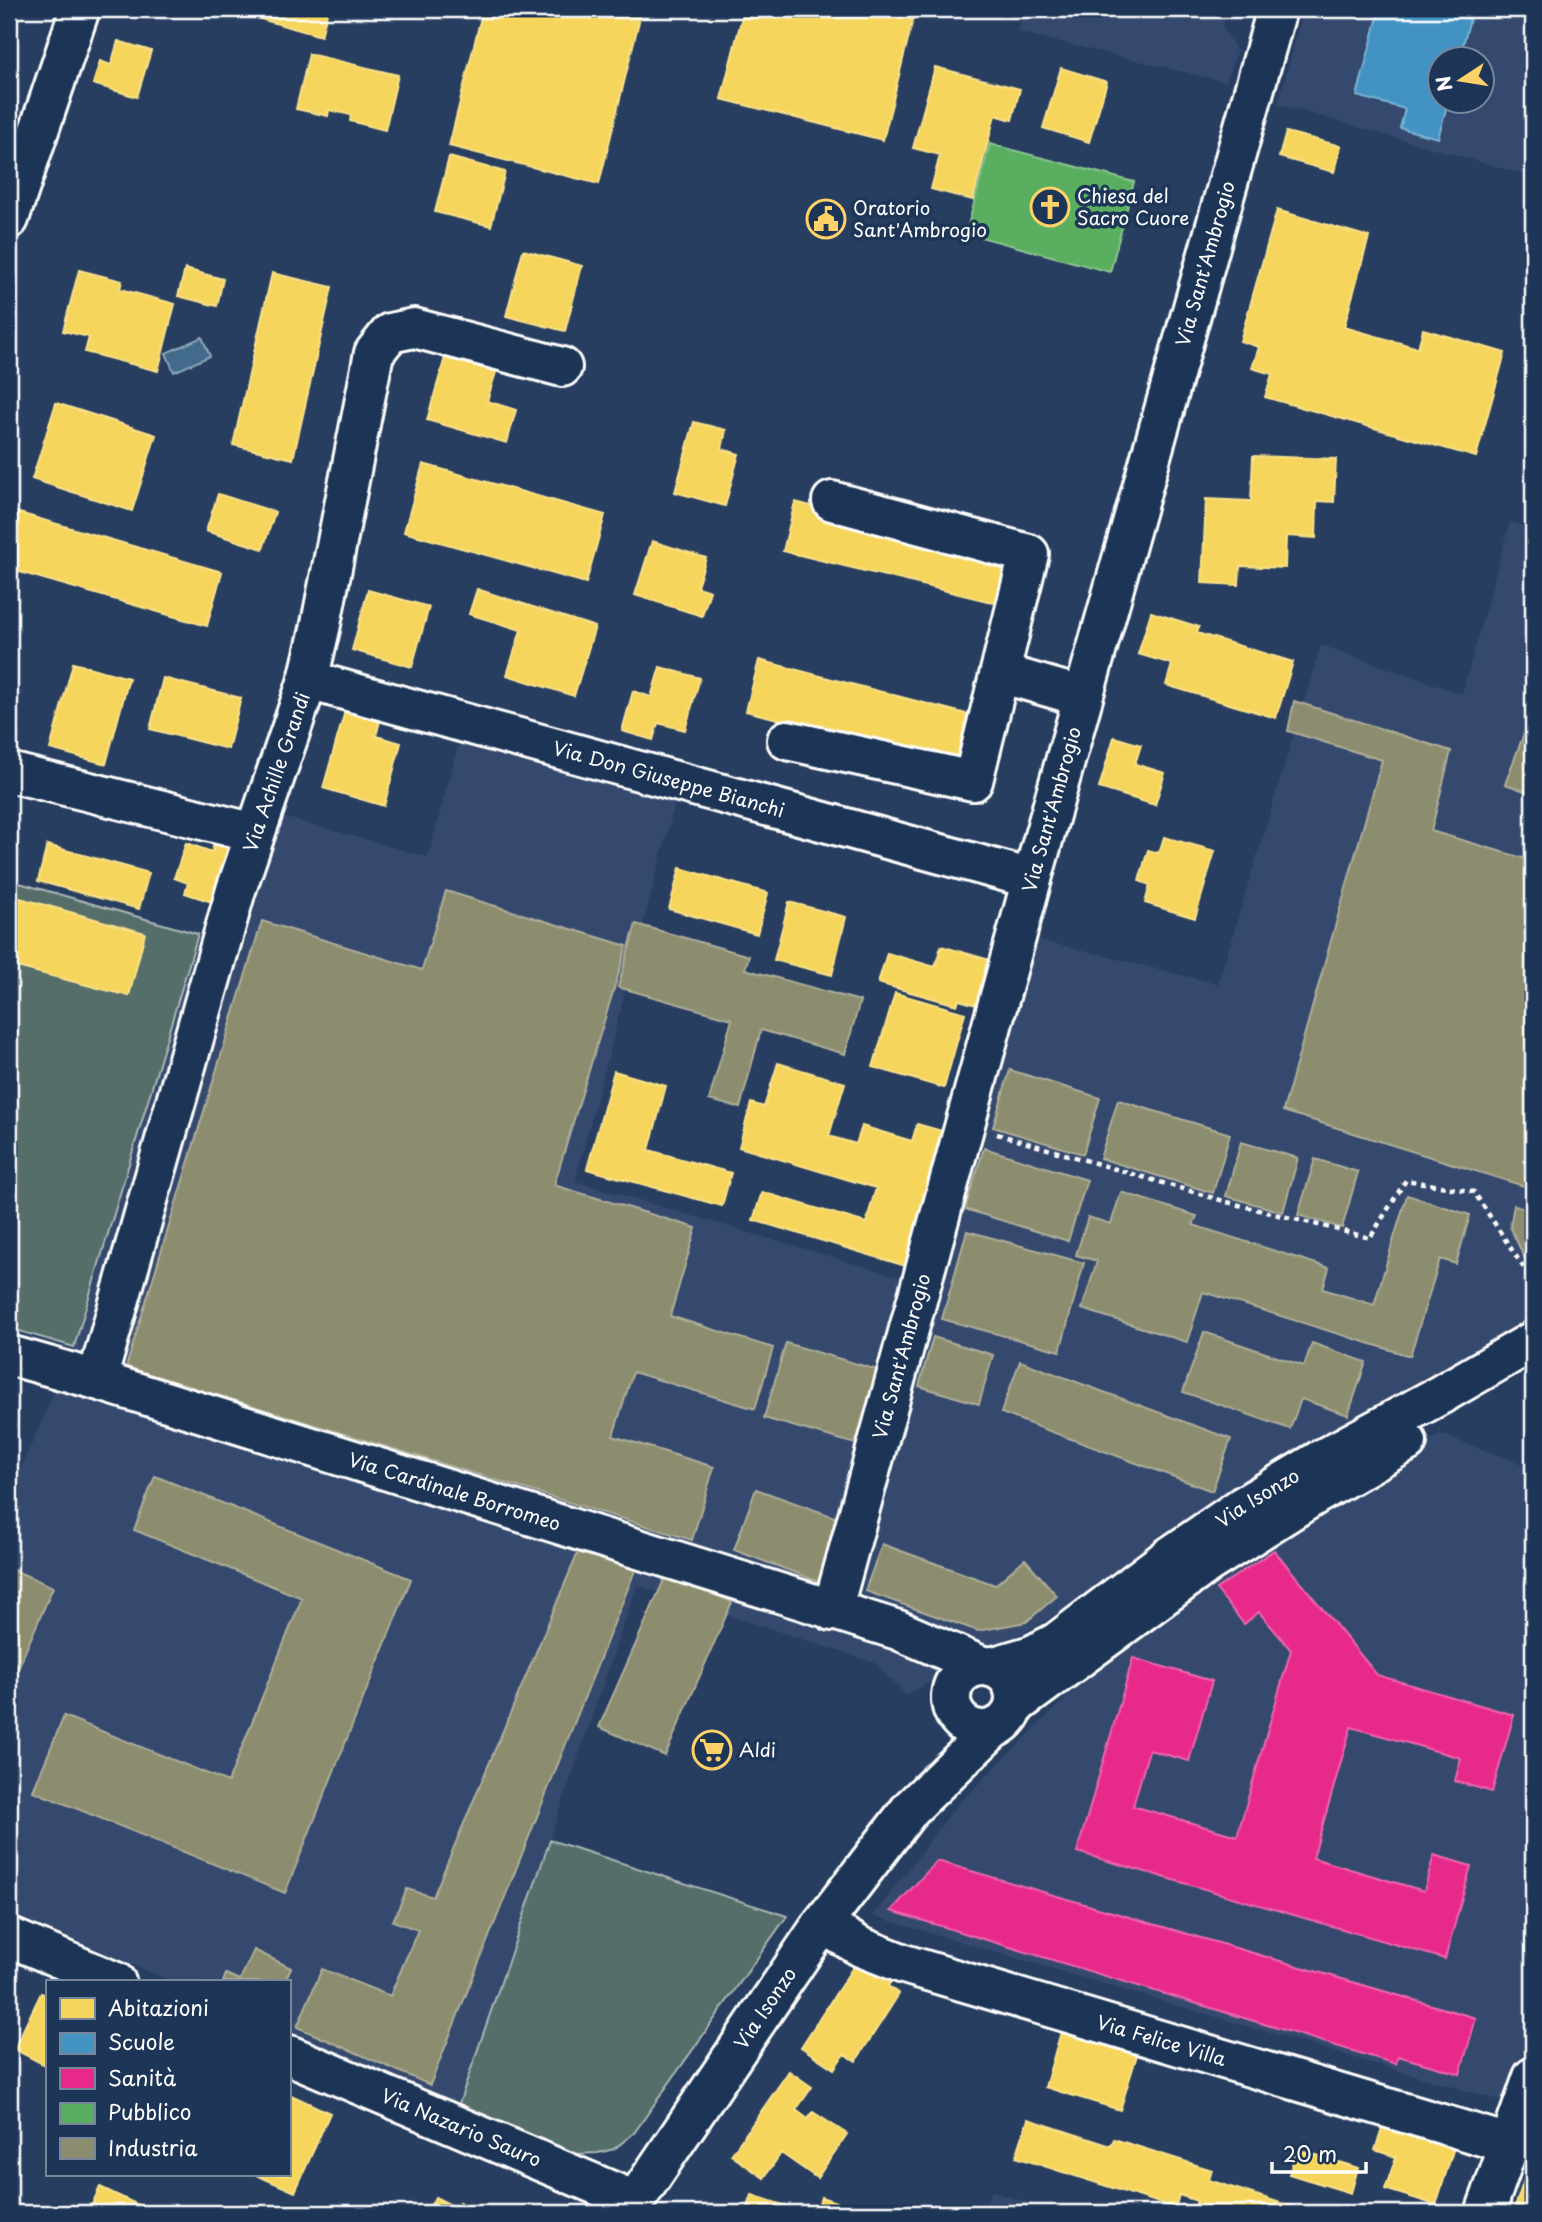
<svg xmlns="http://www.w3.org/2000/svg" width="1542" height="2222" font-family="'Playpen Sans',sans-serif">
<style>
.built{fill:#36496e;fill-rule:evenodd}
.green{fill:#576e6a;stroke:#abb6b4;stroke-width:2}
.water{fill:#426a8a;stroke:#8ea6b9;stroke-width:2}
.homes{fill:#f6d55c;stroke:#f9e28d;stroke-width:2}
.schools{fill:#4393c3;stroke:#7bb3d5;stroke-width:2}
.health{fill:#e7298a;stroke:#ee69ad;stroke-width:2}
.public{fill:#5aae61;stroke:#8cc690;stroke-width:2}
.industry{fill:#8c8c6e;stroke:#aeae9a;stroke-width:2}
.lines{fill:none;stroke-linecap:round;stroke-linejoin:round}
.minor-casing{stroke:#fff;stroke-width:44}
.path{stroke:#fff;stroke-width:4.5;stroke-dasharray:5 5;stroke-linecap:butt}
.minor{stroke:#1d3557;stroke-width:38}
.labels{text-anchor:middle;stroke-width:7;stroke-linejoin:round;paint-order:stroke}
.poi-label{font-size:19px;fill:#fff;stroke:#1d3557;text-anchor:start}
.street-label{font-size:19px;fill:#fff;stroke:#1d3557}
</style>
<rect width="100%" height="100%" fill="#283e61"/>
<filter id="ink" filterUnits="userSpaceOnUse"><feTurbulence type="fractalNoise" baseFrequency=".0143" numOctaves="2"/><feDisplacementMap in="SourceGraphic" scale="14" xChannelSelector="R" yChannelSelector="G"/><feConvolveMatrix kernelMatrix="1 2 1 2 8 2 1 2 1" color-interpolation-filters="sRGB"/></filter>
<g filter="url(#ink)">
<!-- built -->
<path class="built" d="M1024,9h203l-5,18 15,24 -11,31 -208,-50z
M1304,9h229v168l-255,-73zM1440,60h42v42h-42z
M1510,522l23,6v793l-157,94 -331,206 -139,74 -31,-32 -238,-78 -178,519 -170,-72v-50h-116l-164,-70v-416l65,-149 124,-413 46,12 36,-130 148,41 32,-118 216,60 -101,382 361,107 100,-349 182,45 103,-339 141,49z
M1440,1434l93,34v556l-28,78 -632,-186 84,-111 129,-127 178,-135z
M991,2191l70,22h-78z"/>
<!-- green -->
<path class="green" d="M9,880l189,54 -124,413 -65,-19z
M550,1840l237,76 -153,217 -20,16 -16,4 -23,1 -116,-50z"/>
<!-- water -->
<path class="water" d="M202,337l8,19 -36,16 -8,-19z"/>
<!-- homes -->
<path class="homes" d="M225,9h103l-7,27z
M483,9h159l-43,175 -150,-38z
M744,9h130l39,10 -30,121 -162,-41z
M118,41l33,10 -14,46 -44,-13 7,-23 11,4z
M309,54l89,21 -13,55 -35,-9 1,-6 -22,-5 -1,6 -32,-7z
M935,67l85,22 -8,31 -17,-5 -22,85 -42,-11 9,-34 -27,-7z
M1061,68l46,14 -18,60 -46,-14z
M1286,132l55,14 -7,26 -55,-15z
M449,157l56,15 -14,54 -56,-14z
M1277,210l92,27 -25,90 74,21 5,-19 82,24 -29,104 -211,-60 7,-23 -20,-6 7,-21 -19,-6z
M523,250l59,16 -17,65 -59,-15z
M185,269l38,10 -6,27 -39,-10z
M79,270l43,11 -2,8 55,15 -17,67 -73,-19 4,-15 -26,-6z
M272,273l60,14 -39,172 -60,-14z
M446,354l51,15 -10,32 29,9 -9,33 -80,-23z
M56,403l100,32 -24,76 -100,-32z
M694,422l32,8 -4,19 17,5 -14,52 -50,-14z
M1253,456l83,3 -2,43 -17,-1 -1,37 -30,-2 -1,32 -45,-2 -1,19 -37,-2 4,-84 45,2z
M423,464l182,51 -19,68 -182,-51z
M218,494l57,18 -12,37 -57,-18z
M795,502l225,56 -12,48 -225,-55z
M9,510l213,62 -15,54 -198,-57z
M652,541l54,17 -9,29 13,4 -8,25 -67,-21z
M477,589l118,38 -21,69 -67,-21 14,-45 -52,-16z
M368,590l61,17 -17,60 -60,-17z
M1151,612l48,15 -2,6 96,29 -17,56 -110,-33 6,-21 -34,-10z
M759,660l219,57 -13,50 -219,-56z
M73,663l56,15 -23,86 -56,-15z
M660,667l40,11 -15,52 -27,-7 -5,17 -31,-9 11,-40 18,6z
M163,678l78,20 -13,51 -78,-20z
M345,711l35,10 -4,15 25,7 -17,63 -61,-18z
M1114,737l27,8 -6,19 30,9 -10,32 -56,-17z
M1164,837l51,14 -20,67 -50,-15 5,-18 -11,-4 9,-31 11,3z
M186,843l26,9 2,-9 19,6 -18,54 -30,-10 3,-10 -14,-5z
M47,845l102,28 -10,36 -101,-28z
M680,868l88,25 -11,41 -88,-25z
M9,887v8l136,38 -16,63 -120,-31z
M789,902l57,15 -14,58 -58,-15z
M941,946l52,15 -13,45 -21,-6 -2,5 -79,-22 9,-30 48,14z
M895,993l70,20 -21,75 -71,-21z
M778,1063l67,20 -16,53 27,8 6,-18 50,15 5,-17 32,9 -40,134 -156,-47 9,-28 104,31 10,-35 -137,-41 12,-44 13,4z
M614,1071l52,15 -17,64 82,23 -9,33 -135,-37z
M863,1952l33,22 -8,12 11,8 -43,67 -12,-7 -10,15 -33,-22z
M41,1993l6,2v71l-33,-17z
M1061,2032l76,23 -17,55 -75,-23z
M789,2071l23,16 -16,23 12,9 5,-7 34,22 -30,44 -36,-25 -17,25 -33,-23z
M289,2094l41,19 -35,79 -39,-17h33z
M1028,2119l83,27 3,-7 98,31 -3,10 103,33h-119l4,-12 -18,-6 -4,13 -159,-51z
M1385,2119l71,22 -20,64 -51,-16 11,-32 -21,-7z
M1297,2149l61,19 -7,25 -62,-19z
M1525,2177l8,3v33h-20z
M100,2187l55,26h-67z
M752,2195l55,18h-61z
M435,2197l22,11 2,-6 23,11h-55z
M821,2197l48,16h-53z"/>
<!-- schools -->
<path class="schools" d="M1380,9h79l-1,6 12,4 -11,41h-19v42h8l-10,36 -38,-10 5,-19 -48,-13z"/>
<!-- health -->
<path class="health" d="M1274,1550l103,125 137,40 -22,77 -37,-11 6,-23 -110,-31 -38,131 111,33 10,-36 37,11 -26,93 -368,-107 56,-194 79,23 -23,80 -40,-11 -16,56 104,30 54,-186 -32,-38 -15,12 -28,-35z
M937,1861l539,157 -16,56 -62,-18 -2,8 -505,-153z"/>
<!-- public -->
<path class="public" d="M990,144l144,38 -24,90 -144,-39z"/>
<!-- industry -->
<path class="industry" d="M1294,701l157,50 -20,80 102,30v328l-250,-78 99,-351 -94,-29z
M1528,723l5,2v69l-28,-10z
M446,891l181,55 -73,239 142,43 -26,88 103,32 -18,61 -122,-37 -20,64 101,31 -22,73 -566,-173 136,-446 160,49z
M636,924l113,32 -4,13 115,32 -15,53 -84,-24 -21,78 -31,-8 23,-81 -114,-32z
M1010,1070l90,28 -17,56 -90,-27z
M1118,1100l112,34 -17,59 -113,-35z
M1241,1142l57,16 -15,54 -57,-16z
M984,1148l103,32 -19,61 -103,-32z
M1315,1159l43,13 -16,56 -44,-13z
M1121,1192l76,24 -4,9 136,43 -6,21 51,16 33,-110 63,20 -14,49 -16,-5 -30,97 -207,-64 -16,50 -105,-33 15,-48 -21,-6 12,-38 23,7z
M1514,1205l19,7v56l-4,-1 -19,-40z
M967,1231l117,32 -24,88 -118,-32z
M1204,1332l100,34 8,-23 54,19 -18,53 -47,-16 -11,30 -107,-37z
M933,1337l60,18 -14,49 -60,-18z
M786,1343l98,29 -21,74 -99,-28z
M1020,1361l211,78 -19,52 -211,-78z
M155,1476l256,103 -126,314 -252,-102 31,-75 164,66 74,-184 -168,-68z
M756,1489l87,31 -23,62 -86,-32z
M882,1544l113,41 30,-26 32,37 -31,26 -48,9 -113,-40z
M579,1550l57,18 -206,517 -133,-58 25,-58 68,27 28,-66 -25,-9 14,-32 26,8z
M9,1568l44,19 -44,102z
M667,1573l65,29 -67,154 -66,-29z
M254,1950l37,18 -7,14h-61l3,-8 14,6z"/>
<g class="lines">
<defs>
<g id="minor">
<path d="M9,219l71,-210"/>
<path d="M1000,673l83,24"/>
<path id="s1" d="M308,680l724,199"/>
<path d="M787,740l186,41 56,-227 -197,-53"/>
<path d="M9,772l246,61"/>
<path id="s2" d="M9,1355l88,25 801,250 84,36"/>
<path id="s3" d="M97,1380l139,-490 72,-210 12,-51 54,-276 16,-20 24,-5 148,39"/>
<path id="s4" d="M832,1611l200,-732 245,-870"/>
<circle cx="983" cy="1698" r="32"/>
<path id="s5" d="M991,1667l41,-12 25,-13 112,-85 74,-51 77,-46 120,-65 93,-54"/>
<path d="M1014,1706l194,-143 109,-69 90,-52"/>
<path id="s6" d="M822,1924l39,23 43,17 605,180"/>
<path d="M9,1937l107,45"/>
<path id="s7" d="M289,2055l346,146"/>
<path id="s8" d="M627,2213l195,-289 89,-116 83,-80"/>
<path d="M1485,2213l48,-136"/>
</g>
</defs>
<!-- minor casing -->
<use href="#minor" class="minor-casing"/>
<!-- path -->
<path class="path" d="M997,1134l230,68 143,36 36,-58 68,12 59,90"/>
<!-- minor -->
<use href="#minor" class="minor"/>
</g>
</g>
<!-- icons -->
<defs>
<symbol id="church-ring" viewBox="-11 -11 22 22"><circle r="9.5" fill="#1d3557" stroke="#ffd166" stroke-width="1.5"/><path d="M-1.2-6h2.4v3.5h3.3v2.4h-3.3V6h-2.4V-.1h-3.3v-2.4h3.3Z" fill="#ffd166"/></symbol>
<symbol id="civic-ring" viewBox="-11 -11 22 22"><circle r="9.5" fill="#1d3557" stroke="#ffd166" stroke-width="1.5"/><path d="M-.6-6.5H3V-4.5H.6V-3L4-1V1h2V6H-6V1h2V-1L-.6-3ZM-1.2 2.5V6h2.4V2.5Z" fill="#ffd166"/></symbol>
<symbol id="supermarket-ring" viewBox="-11 -11 22 22"><circle r="9.5" fill="#1d3557" stroke="#ffd166" stroke-width="1.5"/><path d="M-6-5.5h2.5l.6 2H6L4.5 2H-2.5L-4.4-4H-6ZM-1.5 3.2a1.3 1.3 0 1 0 .1 0ZM3 3.2a1.3 1.3 0 1 0 .1 0Z" fill="#ffd166"/></symbol>
</defs>
<g fill-rule="evenodd">
<use href="#church-ring" x="1028" y="185" width="44" height="44"/>
<use href="#civic-ring" x="804" y="197" width="44" height="44"/>
<use href="#supermarket-ring" x="690" y="1728" width="44" height="44"/>
</g>
<g class="labels">
<!-- poi labels -->
<g class="poi-label">
<text x="1077" y="203">Chiesa del<tspan x="1077" dy="22">Sacro Cuore</tspan></text>
<text x="853" y="215">Oratorio<tspan x="853" dy="22">Sant'Ambrogio</tspan></text>
<text x="739" y="1757">Aldi</text>
</g>
<!-- street labels -->
<g class="street-label">
<text dy="7" stroke="none"><textPath href="#s4" startOffset="1398">Via Sant'Ambrogio</textPath></text>
<text dy="7" stroke="none"><textPath href="#s3" startOffset="634">Via Achille Grandi</textPath></text>
<text dy="7" stroke="none"><textPath href="#s1" startOffset="374">Via Don Giuseppe Bianchi</textPath></text>
<text dy="7" stroke="none"><textPath href="#s4" startOffset="831">Via Sant'Ambrogio</textPath></text>
<text dy="7" stroke="none"><textPath href="#s4" startOffset="264">Via Sant'Ambrogio</textPath></text>
<text dy="7" stroke="none"><textPath href="#s2" startOffset="466">Via Cardinale Borromeo</textPath></text>
<text dy="7" stroke="none"><textPath href="#s5" startOffset="318">Via Isonzo</textPath></text>
<text dy="7" stroke="none"><textPath href="#s8" startOffset="247">Via Isonzo</textPath></text>
<text dy="7" stroke="none"><textPath href="#s6" startOffset="360">Via Felice Villa</textPath></text>
<text dy="7" stroke="none"><textPath href="#s7" startOffset="187">Via Nazario Sauro</textPath></text>
</g>
</g>
<!-- margin -->
<rect width="1542" height="2222" fill="none" stroke="#1d3557" stroke-width="35"/>
<rect x="18" y="18" width="1507" height="2187" fill="none" stroke="#fff" stroke-width="2.5" filter="url(#ink)"/>
<!-- legend -->
<rect x="46" y="1980" width="245" height="196" fill="#1d3557" stroke="#77869a" stroke-width="2"/>
<rect x="60" y="1998" width="35" height="21" fill="#f6d55c" stroke="#77869a" stroke-width="2"/>
<text x="108" y="2016" font-size="21" fill="#ffffff">Abitazioni</text>
<rect x="60" y="2033" width="35" height="21" fill="#4393c3" stroke="#77869a" stroke-width="2"/>
<text x="108" y="2050" font-size="21" fill="#ffffff">Scuole</text>
<rect x="60" y="2068" width="35" height="21" fill="#e7298a" stroke="#77869a" stroke-width="2"/>
<text x="108" y="2086" font-size="21" fill="#ffffff">Sanità</text>
<rect x="60" y="2103" width="35" height="21" fill="#5aae61" stroke="#77869a" stroke-width="2"/>
<text x="108" y="2120" font-size="21" fill="#ffffff">Pubblico</text>
<rect x="60" y="2138" width="35" height="21" fill="#8c8c6e" stroke="#77869a" stroke-width="2"/>
<text x="108" y="2156" font-size="21" fill="#ffffff">Industria</text>
<!-- north arrow -->
<g transform="translate(1461 80) rotate(258)"><circle r="33" fill="#1d3557" stroke="#77869a" stroke-width="2"/>
<path d="M0-5L12 26L0 18L-12 26Z" fill="#ffd166"/>
<text y="-10" font-size="19" font-weight="bold" text-anchor="middle" fill="#ffffff">N</text>
</g>
<!-- scale -->
<path d="M1272 2162v10h94v-10" fill="none" stroke="#ffffff" stroke-width="3.5"/>
<text x="1283" y="2162" font-size="21" fill="#ffffff" stroke="#1d3557" stroke-width="5" paint-order="stroke">20 m</text>
</svg>
